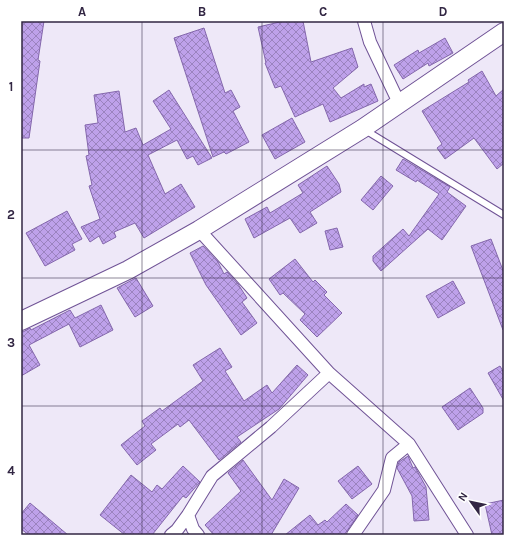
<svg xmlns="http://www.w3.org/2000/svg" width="525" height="556" font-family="Karla,sans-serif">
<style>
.building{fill:url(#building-cross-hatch);stroke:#8467ac}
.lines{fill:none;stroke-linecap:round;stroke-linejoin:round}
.lane-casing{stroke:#705396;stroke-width:8}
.street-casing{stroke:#705396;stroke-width:14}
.secondary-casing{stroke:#705396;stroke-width:20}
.lane{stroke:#fff;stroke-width:6}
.street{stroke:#fff;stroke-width:12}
.secondary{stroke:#fff;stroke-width:18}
.grid{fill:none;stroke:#322643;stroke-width:1;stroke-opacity:0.55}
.neatline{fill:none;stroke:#322643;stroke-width:1.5}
.grid-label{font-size:13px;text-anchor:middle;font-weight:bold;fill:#322643}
</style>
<defs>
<pattern id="building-cross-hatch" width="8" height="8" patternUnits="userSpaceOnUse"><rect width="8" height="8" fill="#bea1ea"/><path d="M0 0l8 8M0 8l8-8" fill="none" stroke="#9b83bf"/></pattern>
</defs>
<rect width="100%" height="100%" fill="#eee8f8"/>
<!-- building -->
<path class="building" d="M21,21h23l-6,39 2,1 -11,77h-8z
M284,21h19l8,41 41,-14 6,19 -25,21 8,10 23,-14v3l7,-3 7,17 -48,21 -7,-18 -28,13 -14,-31 -6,2 -10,-25h1l-8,-36z
M204,28l21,65 6,-3 9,17 -7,4 16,31 -23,12 -2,-2 -11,5 -39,-119z
M445,38l8,15 -24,13 -1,-3 -25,16 -9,-14 24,-15 1,3z
M482,71l14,25 8,-7v74l-7,6 -23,-31 -29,21 -8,-11 5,-4 -20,-33 47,-29 -1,-2z
M169,90l43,68 -14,7 -5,-9 -6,3 -10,-19 -29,15 17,39 16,-10 14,23 -51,31 -9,-15 -21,9 2,5 -13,7 -4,-8 -9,6 -9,-15 19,-8 -11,-33 3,-1 -6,-29 3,-1 -4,-30 13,-2 -4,-28 25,-4 6,41 11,-4 7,17 28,-16 -18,-28z
M292,118l13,24 -30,17 -13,-24z
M403,159l47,28 -3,5 19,14 -24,34 -14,-11 -47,42 -8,-10v-5l30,-27 6,7 30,-42 -22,-14 -1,2 -20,-12z
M327,166l12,18 2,8 -31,20 7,11 -17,10 -10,-15 -36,20 -9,-19 22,-12 3,6 33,-20 -5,-8z
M381,176l12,10 -20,24 -12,-10z
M67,211l15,28 -10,5 3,6 -30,16 -19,-33z
M337,228l6,19 -13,3 -5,-19z
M491,239l13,34v57h-1l-32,-84z
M203,246l15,16 6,12 3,-2 11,12 9,14 -5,4 15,21 -16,12 -35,-50 -16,-32z
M295,259l18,23 2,-2 12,12 -3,3 18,18 -25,24 -17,-17 5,-6 -22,-21 -3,2 -11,-16z
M136,278l17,28 -18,11 -18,-29z
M453,281l12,22 -27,15 -12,-22z
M101,305l12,25 -33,17 -11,-23 -40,21 11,20 -19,11v-45l2,1 7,-4 1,2 39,-20 5,8z
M220,348l12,19 -7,4 19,30 23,-16 5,8 25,-28 11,10 -29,34 -42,28 4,5 -22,18 -30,-40 -9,7 -2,-3 -27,20 5,6 -19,15 -16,-20 24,-19 -3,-5 18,-13 2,3 41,-30 -10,-16z
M500,366l4,7v28l-16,-28z
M470,388l13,20v5l-25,17 -16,-23z
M408,456l5,12 2,-1 11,20 3,33 -15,1 -2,-25 -15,-28 2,-6z
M243,460l29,40 12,-21 15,9 -28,47h-57l-9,-10 36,-34 -13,-18z
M183,466l17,16 -14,16 -3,-2 -31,39h-27l-25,-20 31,-40 21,17 5,-7 5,4z
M358,466l14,18 -20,15 -14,-18z
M504,500v35h-12l-7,-31z
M30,503l38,32h-39l-8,-6v-15z
M346,504l12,11 -14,20h-59l25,-20 8,10 7,-5 2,2z"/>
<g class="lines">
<defs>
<path id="lane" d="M365,130l139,85"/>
<path id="street" d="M364,21l6,21 29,61
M199,230l130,143 80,71 58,91
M188,515l5,14 5,6
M171,535l6,-5 11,-15 24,-39 59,-49 58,-54
M353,535l31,-45 8,-32 17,-14"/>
<path id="secondary" d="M21,321l107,-51 71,-40 163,-101 142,-97"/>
</defs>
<!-- lane casing -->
<use href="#lane" class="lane-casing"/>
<!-- street casing -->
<use href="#street" class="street-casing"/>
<!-- secondary casing -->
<use href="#secondary" class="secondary-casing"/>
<!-- lane -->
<use href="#lane" class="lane"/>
<!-- street -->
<use href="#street" class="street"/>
<!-- secondary -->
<use href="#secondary" class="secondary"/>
</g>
<!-- grid -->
<path class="grid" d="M142,21v514M262,21v514M383,21v514M21,150h483M21,278h483M21,406h483"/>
<!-- border -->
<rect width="525" height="556" fill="none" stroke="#ffffff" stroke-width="44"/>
<!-- north arrow -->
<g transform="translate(471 502) rotate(303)" stroke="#ffffff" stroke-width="3" paint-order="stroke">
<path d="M0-3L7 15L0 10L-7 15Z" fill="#322643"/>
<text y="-6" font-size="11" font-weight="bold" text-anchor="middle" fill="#322643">N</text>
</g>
<rect x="22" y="22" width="481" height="512" class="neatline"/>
<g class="grid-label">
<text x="82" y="16">A</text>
<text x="202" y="16">B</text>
<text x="323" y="16">C</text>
<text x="443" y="16">D</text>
<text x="11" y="91">1</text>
<text x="11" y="219">2</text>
<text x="11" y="347">3</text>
<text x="11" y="475">4</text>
</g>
</svg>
